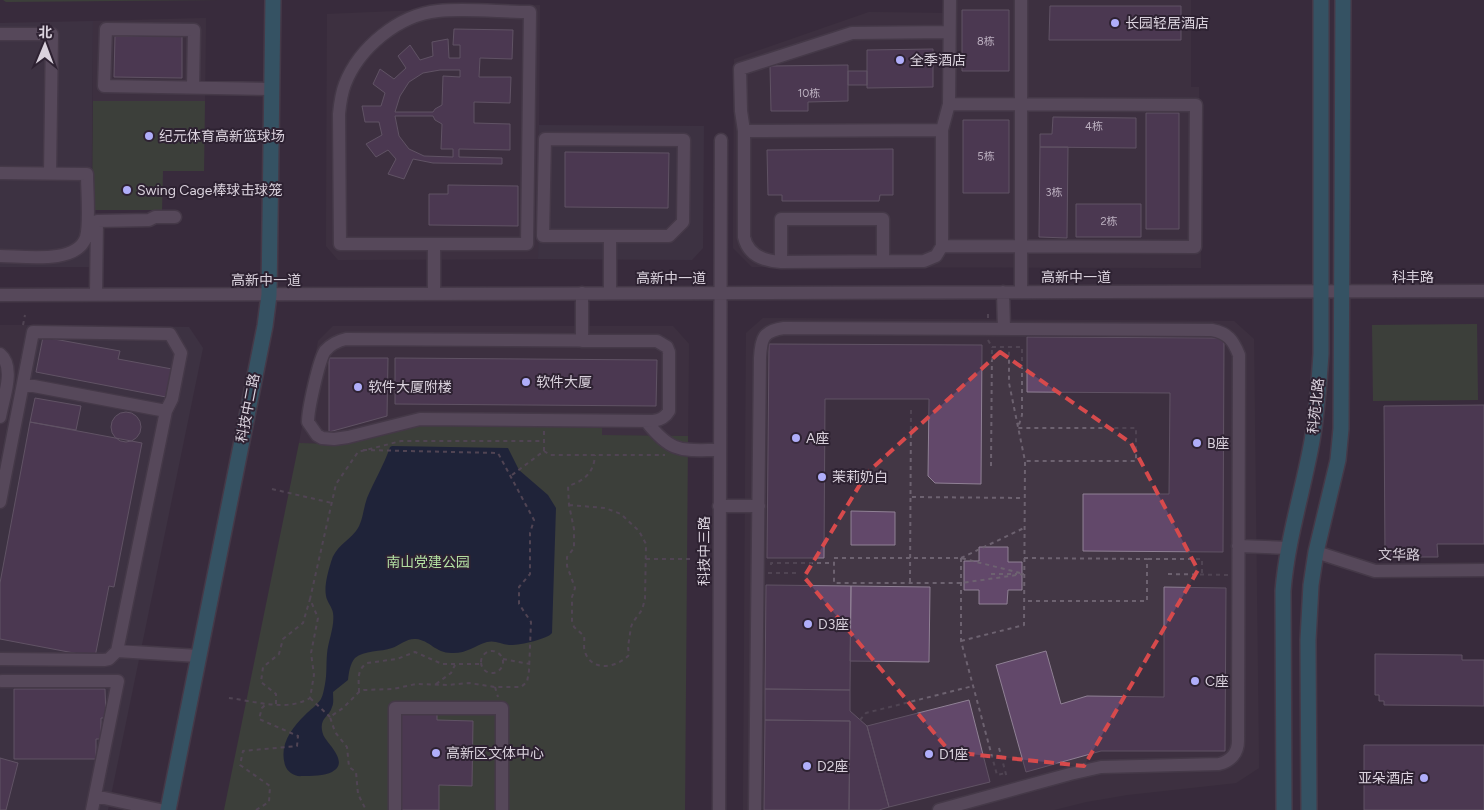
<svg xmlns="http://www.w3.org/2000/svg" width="1484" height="810" font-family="Figtree,'Noto Sans SC',sans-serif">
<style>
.commercial{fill:#433745}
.industrial{fill:#433a4a}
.green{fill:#415738}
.water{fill:#021936}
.building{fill:#62486a;stroke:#908195;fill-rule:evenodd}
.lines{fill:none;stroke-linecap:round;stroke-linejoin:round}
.minor-casing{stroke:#544957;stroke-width:15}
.major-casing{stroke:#544957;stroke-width:18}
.path{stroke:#6d6270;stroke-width:2;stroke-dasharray:4 4;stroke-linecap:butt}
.minor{stroke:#7a6b7e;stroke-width:12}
.major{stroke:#318292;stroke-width:15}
.marked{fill:none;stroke:#d74a4c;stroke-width:4;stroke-dasharray:10 6;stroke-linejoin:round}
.poi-dot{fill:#b0aefa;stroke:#2e2232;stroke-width:2}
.labels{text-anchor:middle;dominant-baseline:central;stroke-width:4;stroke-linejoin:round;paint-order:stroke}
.number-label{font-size:11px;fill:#bcb0c0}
.poi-label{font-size:14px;fill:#dad2dd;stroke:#2e2232;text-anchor:start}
.street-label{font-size:14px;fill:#dad2dd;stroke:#2e2232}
.park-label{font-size:14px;fill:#b3dfa2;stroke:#2e2232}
</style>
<rect width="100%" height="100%" fill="#392c3c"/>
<path class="commercial" d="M945,0H1191V87H1199L1201,268L752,267L733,248L734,59L869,12L944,13Z
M540,5L538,259L338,260L326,246L327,14Z
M206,18L205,101H93V21Z
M763,318L1234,321L1254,339L1259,768L1236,783L1127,795L1086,802L1054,810H743L746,333Z
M0,325H27L0,461Z
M333,326H673L689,344L688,436L602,435L601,427L416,425L338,444L299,443L318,341Z"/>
<path class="industrial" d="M93,21L91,267H0V23Z
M539,125L704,126L703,248L692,260L538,259Z
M27,325L189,327L203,348L108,810H0V461Z"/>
<path class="green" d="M3,0H218L6,2Z
M93,101H205L204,171H163L162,210H92Z
M1477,324L1478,400L1373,401L1372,325Z
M416,425L602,427V435L688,436L685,810H224L299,443L338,444Z"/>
<path class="water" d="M392,446L508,448L519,470L548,495L556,508L552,633C548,639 517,646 509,645C501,644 495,640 487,642C474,646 466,654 451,653C436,653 429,640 416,639C407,638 400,645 392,648C381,652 364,650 355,658C350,664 349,672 348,680L333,692C333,697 334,703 332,707C329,718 318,718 323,734C325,742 351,762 332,772C325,776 311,776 302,776C295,777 287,772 285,765C279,745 291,729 305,715C310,710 317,705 321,699C323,695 324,689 325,684C327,674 326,665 327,654C328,641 335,626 333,613C332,607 327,602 326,596C324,586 328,572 331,562C335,547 347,542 356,531C363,522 363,509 367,498C374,481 384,465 390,447Z"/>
<path class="building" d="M1050,6H1181V40H1049Z
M962,10H1009V71H962Z
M454,29L513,30L512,59L480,58L479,77H511L510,103L474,102V123L510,124V150L459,149V157L502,158V164L433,163L413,159L404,179L388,174L396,159L388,150L376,157L366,144L382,135L379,122H365L362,106H381L385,93L373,84L380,69L394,79L406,68L398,56L410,45L420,60L433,56L432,42L448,39L449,58H460V45H453ZM440,70H460V77L443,76L442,105L435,109L433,112H395L400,96L409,82L423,73ZM395,116H433L435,120L442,124L441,149H453V157L424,156L409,149L399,136Z
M115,36H182V78L114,77Z
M933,49V87L867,88V50Z
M848,65V101L808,102V111H771L770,66Z
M848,71H867V85H848Z
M1146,113H1179V229H1146Z
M1053,117L1136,118V148L1040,147V134H1052Z
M963,120H1009V193H963Z
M1040,147H1068L1067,238L1039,237Z
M893,149V195H880L879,201H782V195H768L767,150Z
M565,152L669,153L668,208L565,207Z
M448,185L518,186V226L429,225V194H448Z
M1076,204H1141V237H1076Z
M43,337L120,351L118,359L172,369L166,397L36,372Z
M1027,337L1224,338L1223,552L1083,551V494H1169L1170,393L1027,392Z
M769,344L982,345L981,484L935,483L928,476L929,399H825L824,558H767Z
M329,358H388L387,416L329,432Z
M395,358L657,360L656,406L395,404Z
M35,398L81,406L76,430L30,422Z
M1484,405V544H1437L1438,557H1385L1384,406Z
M111 427a15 15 0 1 1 30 0a15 15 0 1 1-30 0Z
M30,422L142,443L114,587L109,586L95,657L0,639V583Z
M851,511L895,512V545H851Z
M979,547H1008V562H1022V590H1008L1007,604H979V590H964V561H979Z
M766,585L851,586L850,690L765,689Z
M851,586L930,587L929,662L850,661Z
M1164,587L1226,588L1225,751H1101L1026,772L996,665L1046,651L1061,704L1087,696L1164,697Z
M1375,654L1462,655V660H1484V706L1384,705V701H1379V695H1375Z
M14,689H105L106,718H101V739H96V759H14Z
M765,689L850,690V711L867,726L889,807L879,810H849L850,721L765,720Z
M969,700L990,782L889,807L867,726Z
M400,712H437V720L473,721L472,786L439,785V810H399Z
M765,720L850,721L849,810H764Z
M1364,745H1484V810H1364Z
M0,758L18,763L6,810H0Z"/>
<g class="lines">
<defs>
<path id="minor" d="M949,32L852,33L740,69L741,111L744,131V237C748,255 763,261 781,262L924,261L936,256L942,246V130L949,104L950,0
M0,34H52L50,174
M193,87L194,30L106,29L104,86L272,89
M744,131L942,130
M0,173L87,174C87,191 90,223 86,237C77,265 23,256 0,256
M434,244H340L339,114C340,104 341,94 345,84C359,48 398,15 438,11C466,8 501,12 530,12L527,244H434V293
M942,246L1195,247L1196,105L949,104
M781,262V219H883V261
M1003,292L1004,329
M1021,292V0
M610,293V236H669L683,222L684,140L545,139L543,236H610
M0,295L1484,291
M96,295L97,221L149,220L155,217H175
M346,339L657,341L667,347L669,352V411C665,418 660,420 653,421L420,419L348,437L334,439L322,438L317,435L308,422C308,409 319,360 325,351C331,344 337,341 346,339Z
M582,341V293
M0,354C16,367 3,399 0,417
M23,384L166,411
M646,421C672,454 681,450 719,450
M0,502L33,332L170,334L181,353L172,399L166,411L117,651L109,659L104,660L0,659
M719,506H759
M1238,546L1288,548
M1316,552L1375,571L1484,570
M117,651L198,656
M2,681H118L92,810
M95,796L160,810
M395,810V708H502V810
M719,810L721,140
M755,810L760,358C761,338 763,331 784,328L1212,330C1228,333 1233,340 1239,355L1238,741C1238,753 1231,761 1219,764L1101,767L1070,774L939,810"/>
<path id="major" d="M168,810L265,326L269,295L273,0
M1284,810L1283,591C1287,540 1303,491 1312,441C1317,412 1319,384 1321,354V0
M1309,810L1308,640L1311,585L1316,552L1338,460L1341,429L1343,0"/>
</defs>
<use href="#minor" class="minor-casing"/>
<use href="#major" class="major-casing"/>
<path class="path" d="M988,318V311
M23,325L25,315
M988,340L992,347H1022V415L1018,428H1136V461H1025
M363,450L498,453L534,520L530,533V574L519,587V604L531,622L529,671L527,682L521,687H495L469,683L448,685L416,684L393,689L364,690L359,692L343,708L330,717L335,732L347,747L349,767L356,772L358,794L366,810
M544,451L550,455H665
M544,451V431
M991,466L992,347
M512,475L544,451
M272,489L332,503
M912,497L1024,498
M569,505L605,508L621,514L639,531L646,544L645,599L642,610L633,622L631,627L628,647L629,655C618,667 592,673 585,652C583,647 585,641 584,636L574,627L572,621V597L575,588L567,566V557L574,548V529L569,505L568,486C584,481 594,473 595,455
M834,558H961L1024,574L961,583H834Z
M961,558V641L997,775L1006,773
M961,558L1024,528
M1024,558L1147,559V601H1025
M646,559H694
M1148,559H1202V575
M771,565V563H834
M768,573H797
M991,574H1017
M1168,574L1228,575
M910,582L911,409
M961,641L1024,625L1025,461L1009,383V347
M481 662a11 11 0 1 1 22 0a11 11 0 1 1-22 0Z
M503,659L530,664
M436,684L451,673L455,665
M495,687L498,697
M359,692C359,681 356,670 367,663L397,659L415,652L442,664H481
M229,698C254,701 287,712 310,698L314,675L311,653L318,618L310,599L336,484L358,452L401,441H544
M310,698L330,717
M276,704V694L261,682L263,667L279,654L283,639L303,623L310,599
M860,720L866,713L973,686
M999,748L1007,778
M256,810L269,802L270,786L240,765L243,751L297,746L298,736L259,719L262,708L267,703"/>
<use href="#minor" class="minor"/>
<use href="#major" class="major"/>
</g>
<path d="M0 0H1484V810H0ZM1000,352L1131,443L1198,570L1084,766L950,752L804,577L867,473Z" fill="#392c3c" fill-opacity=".55" fill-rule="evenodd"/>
<path class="marked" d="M1000,352L1131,443L1198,570L1084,766L950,752L804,577L867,473Z"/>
<g class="poi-dot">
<circle cx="1115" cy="23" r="5"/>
<circle cx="900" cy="60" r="5"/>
<circle cx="149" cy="136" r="5"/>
<circle cx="127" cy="190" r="5"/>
<circle cx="526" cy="382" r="5"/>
<circle cx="358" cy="387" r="5"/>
<circle cx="796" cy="438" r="5"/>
<circle cx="1197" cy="443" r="5"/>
<circle cx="822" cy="477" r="5"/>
<circle cx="808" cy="624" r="5"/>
<circle cx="1195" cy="681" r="5"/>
<circle cx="436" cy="753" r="5"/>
<circle cx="929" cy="754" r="5"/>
<circle cx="807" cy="766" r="5"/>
<circle cx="1424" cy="778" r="5"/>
</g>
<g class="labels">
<g class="number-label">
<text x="986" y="41">8栋</text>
<text x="809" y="93">10栋</text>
<text x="1094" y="126">4栋</text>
<text x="986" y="156">5栋</text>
<text x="1054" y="192">3栋</text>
<text x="1109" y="221">2栋</text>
</g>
<g class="poi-label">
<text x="1125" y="23">长园轻居酒店</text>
<text x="910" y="60">全季酒店</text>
<text x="159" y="136">纪元体育高新篮球场</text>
<text x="137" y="190">Swing Cage棒球击球笼</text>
<text x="536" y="382">软件大厦</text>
<text x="368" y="387">软件大厦附楼</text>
<text x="806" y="438">A座</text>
<text x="1207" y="443">B座</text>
<text x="832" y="477">茉莉奶白</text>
<text x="818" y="624">D3座</text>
<text x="1205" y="681">C座</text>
<text x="446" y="753">高新区文体中心</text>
<text x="939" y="754">D1座</text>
<text x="817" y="766">D2座</text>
<text x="1414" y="778" text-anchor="end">亚朵酒店</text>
</g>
<g class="street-label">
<text x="1076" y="277">高新中一道</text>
<text x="1413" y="277">科丰路</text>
<text x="671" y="278">高新中一道</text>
<text x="266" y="280">高新中一道</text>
<text transform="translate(1316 406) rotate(-84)">科苑北路</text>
<text transform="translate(248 408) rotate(-79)">科技中二路</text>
<text transform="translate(704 551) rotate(-90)">科技中三路</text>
<text transform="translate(1399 555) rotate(1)">文华路</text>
</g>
<g class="park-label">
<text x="428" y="562">南山党建公园</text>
</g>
</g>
<g transform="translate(45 45) rotate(1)" stroke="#2e2232" stroke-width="4" paint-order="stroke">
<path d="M0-4L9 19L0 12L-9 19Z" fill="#dad2dd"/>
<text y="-8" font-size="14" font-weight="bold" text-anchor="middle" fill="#dad2dd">北</text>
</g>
</svg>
